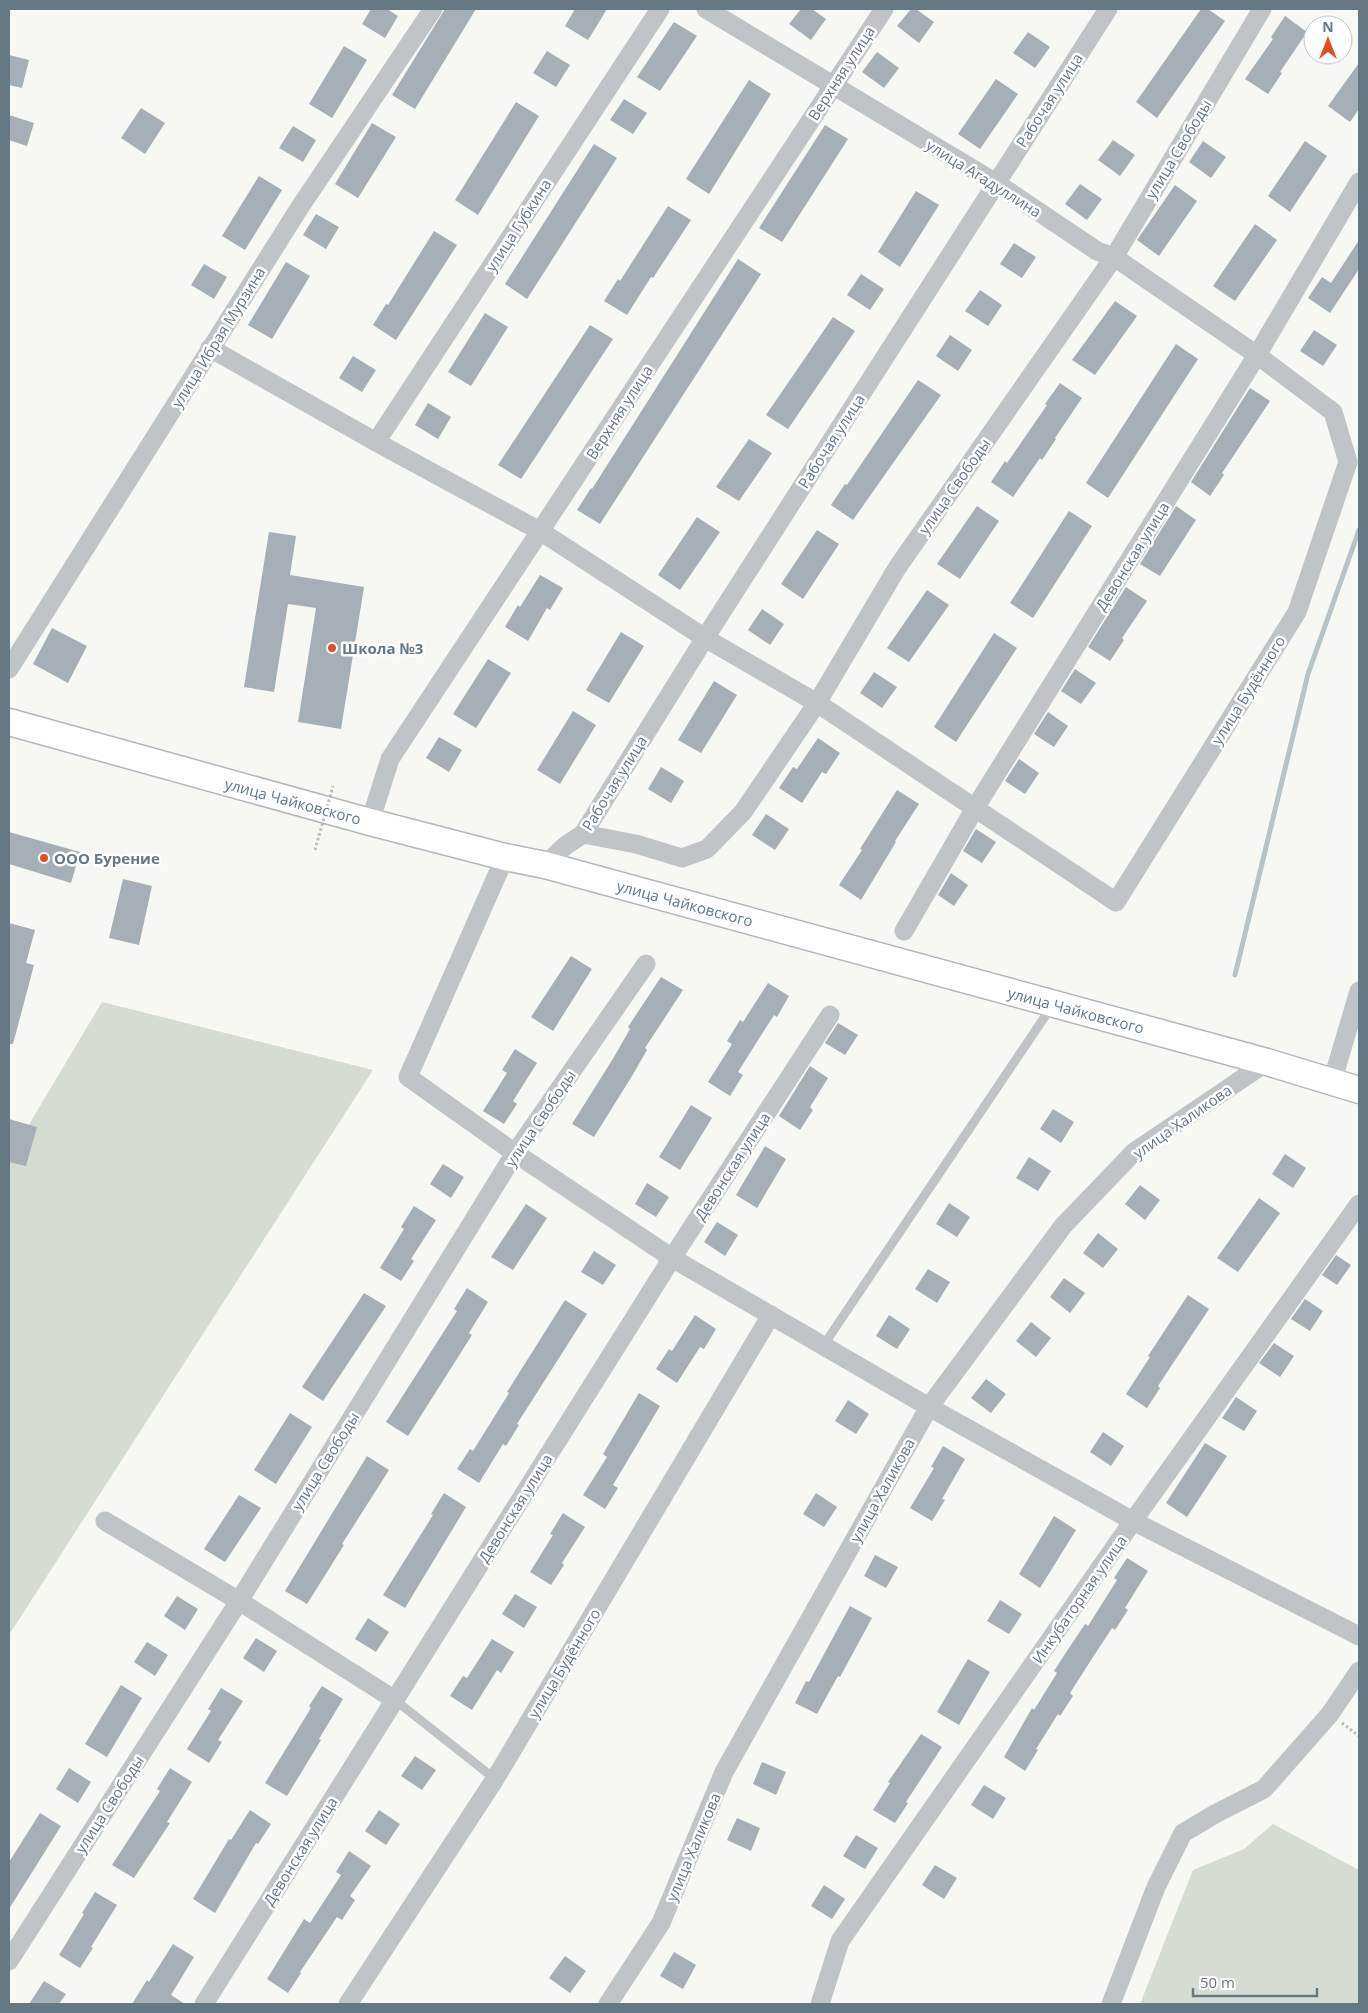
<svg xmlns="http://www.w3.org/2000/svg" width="1368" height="2013" font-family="'Open Sans',sans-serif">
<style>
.green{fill:#d6dcd3}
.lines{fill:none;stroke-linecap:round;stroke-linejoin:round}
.stream{stroke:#b7c3c7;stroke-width:5}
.building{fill:#a6afb5}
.secondary-casing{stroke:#b2b8bc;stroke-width:29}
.path{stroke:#babdbf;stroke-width:3;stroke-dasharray:2.5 2.5;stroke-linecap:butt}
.lane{stroke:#c0c4c7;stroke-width:9}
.street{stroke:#c0c4c7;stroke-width:19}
.secondary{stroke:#fff;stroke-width:26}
.path-bridge{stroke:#babdbf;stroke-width:3;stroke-dasharray:2.5 2.5;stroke-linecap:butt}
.poi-dot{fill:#e24e28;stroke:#fff;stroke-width:2}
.labels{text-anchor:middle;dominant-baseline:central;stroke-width:5;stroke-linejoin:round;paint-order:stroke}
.street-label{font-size:15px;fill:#667884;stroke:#fff}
.poi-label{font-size:15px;font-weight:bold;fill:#667884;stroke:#fff;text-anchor:start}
</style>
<rect width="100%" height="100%" fill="#f7f7f3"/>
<path class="green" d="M102,1002L373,1070L9,1635V1158Z
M1273,1824L1359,1870V2004H1140L1193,1870L1244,1849Z"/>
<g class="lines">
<path class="stream" d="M1235,975L1308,674L1359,530"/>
</g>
<path class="building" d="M371,9H387L398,16L385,38L362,24Z
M445,9H476L415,109L392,95Z
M575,9H607L588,40L565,26Z
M801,9H812L826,19L811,40L789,24Z
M911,9H916L934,22L919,43L897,26Z
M1201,9H1208L1225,21L1157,118L1136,102Z
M1285,16L1307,32L1280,72L1282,73L1268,94L1245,79L1273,39L1271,37Z
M674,22L697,36L660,91L637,77Z
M1028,32L1050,47L1035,68L1013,53Z
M344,46L367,60L332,118L309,104Z
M547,51L570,65L556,87L533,73Z
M877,52L899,68L884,88L862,72Z
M9,55L29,60L22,88L9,85Z
M1359,63V109L1350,122L1328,106Z
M996,79L1018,94L980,149L958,134Z
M749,80L771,94L709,194L686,179Z
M624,99L647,113L633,134L610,120Z
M516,102L539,116L478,215L455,200Z
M141,108L165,123L145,154L121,138Z
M9,115L34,123L27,146L9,140Z
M372,123L396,137L358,198L335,184Z
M825,125L848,139L782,242L759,228Z
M293,126L316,140L303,162L279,148Z
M1113,140L1135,155L1120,176L1098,160Z
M1203,141L1226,157L1211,178L1189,162Z
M1305,141L1327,156L1290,212L1268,196Z
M594,144L617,158L527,299L505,284Z
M259,176L282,190L245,250L222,236Z
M1080,184L1102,199L1087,220L1065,204Z
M1175,185L1197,201L1159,256L1137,240Z
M916,191L939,205L900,267L878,252Z
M668,206L691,220L653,278L651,277L627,315L604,301L618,279L620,281Z
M316,214L339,227L326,249L303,235Z
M1255,224L1277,240L1235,301L1213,286Z
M434,231L457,245L396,340L373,325L386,304L388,305Z
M1359,240V269L1330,313L1308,298L1322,277L1331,283Z
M1014,243L1036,257L1022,278L1000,264Z
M738,259L761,274L600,524L577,510L591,488L592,489Z
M286,262L310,276L272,339L248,325Z
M204,264L227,277L214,299L191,285Z
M861,274L884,289L870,310L847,295Z
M980,290L1002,305L988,326L965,311Z
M1115,301L1137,316L1095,375L1072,360Z
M485,313L508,327L471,386L448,372Z
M833,317L855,331L788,429L766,415Z
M590,325L613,339L521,479L498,465Z
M1314,330L1337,345L1323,366L1300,351Z
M950,335L972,350L958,371L936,356Z
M1176,344L1198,359L1108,498L1086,483Z
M353,356L376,370L362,392L339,378Z
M918,380L941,395L853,520L831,505L845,484L847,485Z
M1060,383L1082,398L1055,438L1056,439L1042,460L1040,458L1013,497L991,482L1005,461L1007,463L1047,405L1045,404Z
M1250,388L1270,401L1222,473L1224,475L1210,496L1191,482Z
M428,403L451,417L438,439L415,425Z
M749,439L772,453L739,501L716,487Z
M977,506L999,521L960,579L937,564Z
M1176,506L1196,520L1160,576L1140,564Z
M1069,511L1092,526L1033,618L1010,603Z
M697,517L720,532L680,590L658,575Z
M817,530L839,544L803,599L781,584Z
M269,532L296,536L290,575L364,587L341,729L298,722L316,608L288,604L274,692L244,687Z
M540,575L563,588L550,610L547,608L528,641L505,627L518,605L520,607Z
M1126,587L1147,601L1122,638L1124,640L1110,661L1088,647Z
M927,590L949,605L909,662L887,648Z
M762,609L784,624L770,645L748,630Z
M52,628L87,646L68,683L33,664Z
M621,632L644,646L609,703L586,690Z
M994,633L1017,648L956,742L934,727Z
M488,659L511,673L476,728L453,714Z
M1075,669L1096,683L1081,704L1061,691Z
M874,672L897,687L882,708L860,693Z
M714,681L737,695L701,753L678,740Z
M573,711L596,725L560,784L537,770Z
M1048,712L1068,726L1054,747L1034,734Z
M439,737L462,750L449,772L426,758Z
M818,738L840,753L826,774L822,772L802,803L779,788L793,767L797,769Z
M1019,759L1039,773L1025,794L1005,781Z
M661,767L684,781L671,803L648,789Z
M897,790L919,804L895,841L896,842L861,900L839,885L862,850L860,849Z
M766,814L789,829L775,850L752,835Z
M976,829L996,842L982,863L963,851Z
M9,832L80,852L71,883L9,864Z
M951,873L968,885L954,906L938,895Z
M123,879L152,886L139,945L109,938Z
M9,923L35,930L26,963L34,965L13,1044H9Z
M571,956L592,969L553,1031L531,1017Z
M661,977L683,990L645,1048L647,1050L632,1076L594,1137L572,1124L614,1057L630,1029L628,1027Z
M768,983L789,996L777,1017L774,1015L738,1072L743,1075L730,1096L708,1082L732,1044L727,1041L740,1020L743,1022Z
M838,1023L858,1035L845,1055L825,1043Z
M515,1049L537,1063L513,1101L517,1104L504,1124L483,1111L507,1073L502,1070Z
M810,1066L828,1078L810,1107L813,1110L800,1130L779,1116Z
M691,1105L712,1118L680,1170L659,1157Z
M1053,1109L1074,1122L1061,1143L1040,1129Z
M9,1119L37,1127L26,1166L9,1162Z
M765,1146L786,1159L757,1208L736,1195Z
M1285,1154L1306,1168L1293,1188L1272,1174Z
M1029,1157L1051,1171L1038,1191L1016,1178Z
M443,1164L464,1177L451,1198L430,1184Z
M647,1183L669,1197L656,1217L635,1204Z
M1140,1185L1160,1200L1145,1220L1125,1204Z
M1259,1198L1280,1213L1238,1272L1217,1258Z
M949,1203L970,1217L957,1237L936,1224Z
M526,1204L547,1218L513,1270L491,1257Z
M414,1206L436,1220L411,1259L414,1261L401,1281L380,1268L404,1229L401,1227Z
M717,1222L738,1235L725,1256L704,1242Z
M1098,1233L1118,1249L1103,1268L1083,1253Z
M594,1251L616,1265L603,1285L581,1272Z
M1336,1255L1351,1265L1337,1285L1322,1275Z
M928,1269L950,1282L937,1303L915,1289Z
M1064,1278L1085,1293L1070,1313L1050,1297Z
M467,1288L488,1302L469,1333L472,1335L408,1436L386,1422L457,1311L454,1309Z
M364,1293L386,1306L323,1401L302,1387Z
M1188,1295L1209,1309L1158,1386L1160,1388L1147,1408L1126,1394L1150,1357L1148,1356Z
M1305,1299L1323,1311L1310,1331L1291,1319Z
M565,1300L587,1314L517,1424L519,1425L506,1446L503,1444L479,1483L457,1469L470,1449L473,1451L509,1393L507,1392Z
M695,1315L716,1329L704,1349L700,1347L677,1383L656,1369L669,1349L672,1351Z
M889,1315L910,1329L897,1349L876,1336Z
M1031,1322L1051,1338L1036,1357L1016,1341Z
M1274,1343L1294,1356L1280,1377L1259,1363Z
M986,1379L1006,1394L991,1413L971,1398Z
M639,1393L660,1406L613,1485L618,1488L605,1509L583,1495L607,1457L603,1454Z
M1236,1397L1257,1411L1244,1431L1222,1418Z
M848,1400L869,1414L856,1434L835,1421Z
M290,1413L312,1427L276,1484L254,1470Z
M1103,1432L1124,1446L1111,1466L1090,1452Z
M1205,1443L1227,1456L1187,1517L1166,1503Z
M943,1446L965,1459L942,1499L945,1500L932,1521L910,1508L934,1468L931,1467Z
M367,1456L389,1470L342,1544L344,1545L307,1604L285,1591Z
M444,1493L466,1507L405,1608L383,1595L433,1515L431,1514Z
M816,1493L837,1507L824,1527L803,1514Z
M239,1495L261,1508L225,1562L204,1549Z
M563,1513L585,1527L562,1563L564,1565L551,1585L530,1572L553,1535L550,1534Z
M1054,1516L1076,1530L1040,1588L1019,1574Z
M875,1555L898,1567L886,1588L864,1576Z
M1127,1558L1148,1571L1125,1608L1128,1610L1115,1630L1112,1628L1093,1657L1070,1693L1073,1696L1060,1716L1058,1714L1036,1749L1038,1750L1025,1771L1004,1757L1032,1708L1034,1710L1057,1673L1054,1671L1067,1651L1085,1624L1088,1626L1117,1580L1114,1578Z
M515,1594L537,1607L524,1628L502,1614Z
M177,1596L198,1609L185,1630L164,1616Z
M1000,1600L1022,1614L1009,1634L987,1621Z
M850,1606L872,1618L840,1677L838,1676L817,1714L795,1703L806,1681L809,1682Z
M368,1618L389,1632L376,1652L355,1639Z
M256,1638L277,1651L264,1672L243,1658Z
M492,1639L514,1652L501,1673L497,1670L472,1710L450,1696L463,1676L467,1678Z
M147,1642L168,1655L155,1676L134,1662Z
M968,1659L990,1672L959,1725L937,1712Z
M121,1685L142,1698L107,1757L85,1744Z
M322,1686L343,1699L319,1739L321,1740L287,1796L265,1783L311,1708L309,1706Z
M221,1688L243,1701L218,1740L222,1742L209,1763L187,1749L211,1711L208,1709Z
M921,1734L942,1747L906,1802L908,1803L895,1823L873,1810L890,1783L888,1782Z
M415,1756L436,1770L422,1790L401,1776Z
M762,1762L786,1772L776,1795L753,1784Z
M69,1768L91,1782L78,1803L56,1789Z
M170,1768L192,1782L167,1822L170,1823L134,1878L112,1865L160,1791L157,1789Z
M984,1785L1006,1798L993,1819L971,1805Z
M250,1810L271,1824L258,1844L256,1843L215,1913L193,1899L229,1839L231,1840Z
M379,1810L400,1824L386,1845L365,1831Z
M40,1813L61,1826L9,1909V1862Z
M737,1818L760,1828L751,1851L727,1840Z
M856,1835L878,1848L865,1869L843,1856Z
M349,1851L371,1866L350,1896L355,1900L342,1920L337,1917L300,1972L301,1973L288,1993L267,1979L304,1919L310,1923L341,1875L336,1872Z
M935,1865L957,1878L944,1899L922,1885Z
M824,1885L845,1899L832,1919L811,1906Z
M95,1892L117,1905L91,1947L93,1948L80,1968L59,1955L84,1914L82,1913Z
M173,1944L194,1957L171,1995L185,2004H132L147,1980L149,1982Z
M674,1952L696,1965L683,1989L660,1976Z
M565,1956L586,1971L570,1993L549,1978Z
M44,1981L66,1994L59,2004H29Z"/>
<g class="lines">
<defs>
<path id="secondary" d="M9,722L370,822L505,857L545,865L1267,1062L1359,1090"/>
</defs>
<use href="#secondary" class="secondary-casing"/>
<path class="path" d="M1342,1723L1359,1736"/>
<path class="lane" d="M823,1346L1052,1006
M395,1700L495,1779"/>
<path class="street" d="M210,348L376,442L540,531L705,638L817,703L1116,902L1297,612L1348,462L1333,412L1257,355L1114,257L1097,251L996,183L706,9
M376,442L660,9
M9,669L300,207L433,9
M370,822L390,759L884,9
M583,834L636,844L682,858L707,849L743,812L817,703L897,568L1114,257L1262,9
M505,857L408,1077L515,1153L672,1258L929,1407L1133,1521L1359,1636
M545,865L565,846L583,834L705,638L1108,9
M904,931L975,808L1257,355L1359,182
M1332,1082L1359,991
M105,1521L239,1601L395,1700
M9,1961L239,1601L515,1153L646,964
M204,2004L672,1258L830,1015
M348,2004L495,1779L771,1315
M608,2004L661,1923L724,1772L929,1407L1063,1226L1134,1152L1267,1062
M820,2004L840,1941L1133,1521L1359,1204
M1111,2004L1156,1887L1183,1833L1215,1814L1264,1789L1330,1714L1359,1671"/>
<use href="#secondary" class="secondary"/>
<path class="path-bridge" d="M315,850L333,786"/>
</g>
<g class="poi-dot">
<circle cx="332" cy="648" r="5"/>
<circle cx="44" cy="858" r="5"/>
</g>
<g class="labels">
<g class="street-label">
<text transform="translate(841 73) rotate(-57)">Верхняя улица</text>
<text transform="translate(1049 100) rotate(-57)">Рабочая улица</text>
<text transform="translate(1178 149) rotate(-59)">улица Свободы</text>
<text transform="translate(984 178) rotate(32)">улица Агадуллина</text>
<text transform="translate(518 225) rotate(-57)">улица Губкина</text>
<text transform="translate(218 337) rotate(-58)">улица Ибрая Мурзина</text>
<text transform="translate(619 412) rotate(-57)">Верхняя улица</text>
<text transform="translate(831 441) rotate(-57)">Рабочая улица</text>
<text transform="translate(954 486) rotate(-55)">улица Свободы</text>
<text transform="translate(1132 556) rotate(-58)">Девонская улица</text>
<text transform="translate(1248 690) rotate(-58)">улица Будённого</text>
<text transform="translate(614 783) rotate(-58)">Рабочая улица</text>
<text transform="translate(293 801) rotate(15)">улица Чайковского</text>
<text transform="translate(685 903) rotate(15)">улица Чайковского</text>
<text transform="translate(1076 1010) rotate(15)">улица Чайковского</text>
<text transform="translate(540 1118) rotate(-56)">улица Свободы</text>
<text transform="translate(1182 1121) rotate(-35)">улица Халикова</text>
<text transform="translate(732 1166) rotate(-57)">Девонская улица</text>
<text transform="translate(325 1461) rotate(-58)">улица Свободы</text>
<text transform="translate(882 1490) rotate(-61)">улица Халикова</text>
<text transform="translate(515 1508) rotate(-58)">Девонская улица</text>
<text transform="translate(1079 1599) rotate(-55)">Инкубаторная улица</text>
<text transform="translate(564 1663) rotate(-59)">улица Будённого</text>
<text transform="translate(109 1804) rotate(-57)">улица Свободы</text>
<text transform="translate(693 1847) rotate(-67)">улица Халикова</text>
<text transform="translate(300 1851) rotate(-58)">Девонская улица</text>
</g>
<g class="poi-label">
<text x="342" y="648">Школа №3</text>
<text x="54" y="858">ООО Бурение</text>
</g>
</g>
<rect width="1368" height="2013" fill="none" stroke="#667884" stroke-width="20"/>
<g transform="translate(1328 40)"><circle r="24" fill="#ffffff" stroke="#c2c9ce"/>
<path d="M0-4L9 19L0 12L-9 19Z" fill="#e24e28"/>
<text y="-8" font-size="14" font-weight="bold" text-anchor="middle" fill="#667884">N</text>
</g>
<path d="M1193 1988v8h124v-8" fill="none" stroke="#667884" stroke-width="2.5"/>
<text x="1200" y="1988" font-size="15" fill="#667884" stroke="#ffffff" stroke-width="4" paint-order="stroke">50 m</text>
</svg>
